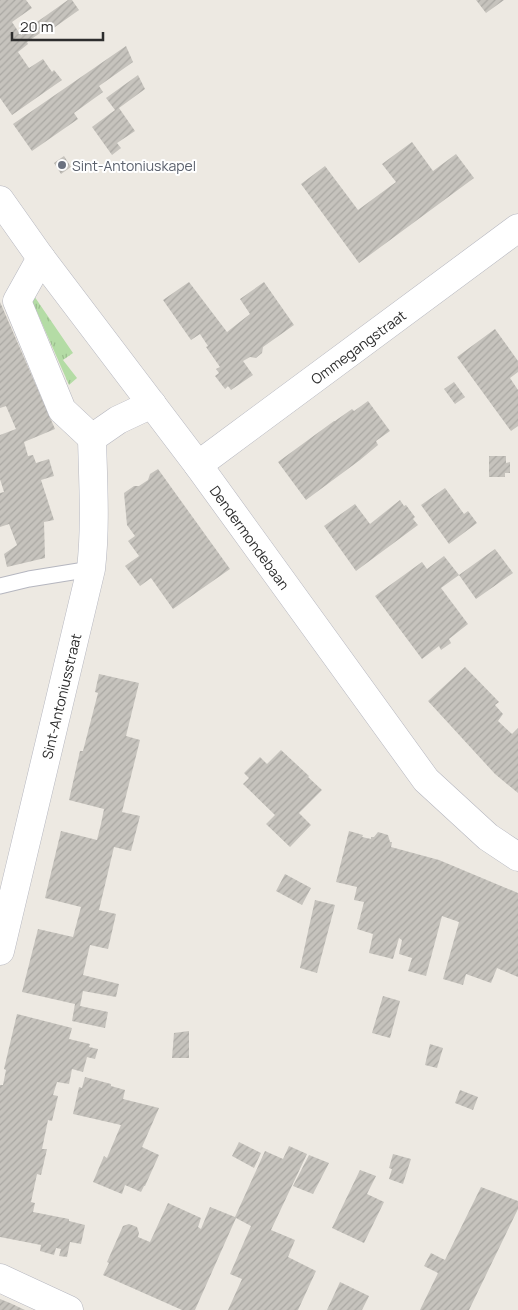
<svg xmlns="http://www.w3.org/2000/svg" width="518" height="1310" font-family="Manrope,sans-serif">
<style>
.grass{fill:url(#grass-tufts)}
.building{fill:url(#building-hatch)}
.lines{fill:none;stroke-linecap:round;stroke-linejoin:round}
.service-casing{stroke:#b5b6bf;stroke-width:17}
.minor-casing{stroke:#b5b6bf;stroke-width:29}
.tertiary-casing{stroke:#b5b6bf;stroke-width:29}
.service{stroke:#fff;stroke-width:15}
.minor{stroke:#fff;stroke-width:28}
.tertiary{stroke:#fff;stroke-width:28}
.worship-dot{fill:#6b7280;stroke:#fff;stroke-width:2}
.labels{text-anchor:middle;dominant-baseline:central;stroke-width:4;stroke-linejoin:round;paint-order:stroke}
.worship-label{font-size:14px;fill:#5b616d;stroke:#fff;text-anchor:start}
.street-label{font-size:14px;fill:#2d2d2d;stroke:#fff}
</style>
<defs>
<pattern id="grass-tufts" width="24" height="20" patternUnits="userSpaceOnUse" patternTransform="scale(1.25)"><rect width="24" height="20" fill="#b4dca5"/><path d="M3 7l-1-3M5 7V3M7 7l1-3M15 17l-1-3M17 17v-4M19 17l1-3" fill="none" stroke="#9bbd8e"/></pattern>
<pattern id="building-hatch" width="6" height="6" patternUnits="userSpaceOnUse" patternTransform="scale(1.25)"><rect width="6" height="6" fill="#c6c3bd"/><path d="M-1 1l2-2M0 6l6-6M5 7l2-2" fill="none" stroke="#aaa8a3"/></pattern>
</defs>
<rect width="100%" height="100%" fill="#ede9e2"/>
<path class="grass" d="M30,290L73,353L63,360L77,378L69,385L37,312L25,307Z"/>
<path class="building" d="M0,0H26L32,8L12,22L20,34L68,0H72L79,10L48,32L46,29L27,42L28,44L18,52L29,68L43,59L52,72L54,70L62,80L12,115L0,98Z
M476,0H504L486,13Z
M126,46L133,62L99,86L103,92L74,113L78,119L32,151L13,124Z
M138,75L145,89L119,108L135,131L117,143L121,148L112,155L92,127L115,110L106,98Z
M412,142L433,171L456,154L474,178L359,263L301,184L325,166L358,210L396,182L382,164Z
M64,156L71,167L61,174L54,163Z
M189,282L227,332L250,314L240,299L264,282L294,325L263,347L262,353L256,358L250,357L243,361L253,375L231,390L228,386L225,389L215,376L219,373L216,369L220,367L206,347L208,346L200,334L191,340L163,300Z
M0,302L55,429L24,442L28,456L33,455L36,463L49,459L54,476L41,480L54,520L44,522L45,558L7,567L4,554L17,545L9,524L0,527V493L4,492L0,479V435L16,429L6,406L0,408Z
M495,329L518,361V372L510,378L518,390V426L511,431L457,357Z
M454,382L465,397L455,404L444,389Z
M368,401L390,431L376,441L378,445L360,460L306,500L278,462L334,421H335L352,409L354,411Z
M489,456H506V463L510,462V473H505V477H489Z
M158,469L230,569L173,609L151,578L140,586L125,566L139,556L128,541L135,536L127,525L124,493L134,486H139L148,480L150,474Z
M445,488L464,514L468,511L477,523L449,544L421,505Z
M400,500L404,506L406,505L415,517L413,519L418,525L356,571L324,526L355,504L370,524Z
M495,549L513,573L476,599L459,575Z
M444,556L459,575L441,588L468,624L449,639L451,643L441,650L439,646L422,659L375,596L422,562L427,569Z
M465,667L499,702L495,705L503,714L498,721L512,734L518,728V793L495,774L428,701Z
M99,674L139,683L126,736L140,740L122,812L140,816L131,851L114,847L99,910L116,914L108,949L90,945L83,975L119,984L116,997L83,991L80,1006L108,1012L105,1028L72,1021L75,1004L22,992L38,929L73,937L81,907L45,898L61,831L97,840L101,824L104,809L69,800L80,751H83L98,693L95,692Z
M281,750L309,776L308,777L322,790L299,813L311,825L290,847L266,824L275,815L243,784L249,778L244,773L260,757L267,764Z
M349,831L363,835L362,837L371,839V837H374L378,832L388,835L390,842H392L391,847L439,860L518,893V977L497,968L491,983L466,974L463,985L443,979L459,922L442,916L426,976L408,971L412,958L399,954L402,940L399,938L393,959L369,953L373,934L357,929L364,902L354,900L357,887L336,882Z
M285,874L311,888L302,905L276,891Z
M315,900L335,905L317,973L300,968Z
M383,996L400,1001L390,1038L372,1033Z
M17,1014L72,1028L69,1039L90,1044L89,1047L98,1049L95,1059L87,1057L83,1072L72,1069L69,1084L57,1082L53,1095L58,1096L52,1121L48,1120L42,1149H47L41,1175L37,1174L31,1202L35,1203L33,1212L69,1219V1221L85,1225L81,1244L70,1242L67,1257L59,1256L61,1249L56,1248L54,1255L40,1251L41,1245L0,1237V1085H3L6,1070L4,1069Z
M189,1031V1058H172L174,1033Z
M430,1044L443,1048L437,1068L425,1065Z
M85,1077L111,1084V1086L125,1090L123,1099L159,1108L142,1147L159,1155L145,1186H144L141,1192L125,1185L122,1194L93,1182L104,1156L107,1158L121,1125L73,1114L79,1087L82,1088Z
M460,1090L478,1097L473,1110L455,1103Z
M239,1142L261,1153L254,1168L232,1156Z
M289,1146L307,1154L271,1230L295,1240L288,1257L316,1271L298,1310H228L242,1279L230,1274L251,1226L236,1218L195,1310H182L103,1275L109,1263L107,1262L123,1226L129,1224L137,1227L139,1233L138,1237L150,1242L168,1203L201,1218L198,1227L201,1229L210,1207L235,1217L265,1151L283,1159Z
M393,1154L411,1159L403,1184L389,1179L392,1169L389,1168Z
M309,1155L329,1163L313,1194L293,1186Z
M360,1170L376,1176L367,1194L384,1202L364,1243L332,1228Z
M481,1187L518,1201V1209L469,1310H420L438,1273L424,1266L431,1253L445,1260Z
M340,1282L369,1296L362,1310H327Z
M0,1299L10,1303L25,1310H0Z"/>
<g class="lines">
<defs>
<path id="service" d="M0,586L29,579L91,569"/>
<g id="minor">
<path d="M41,258L17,301L62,410L92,438"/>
<path id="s1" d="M198,465L518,228"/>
<path id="s2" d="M0,951L91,569C96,525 93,482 92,438L118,420L152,404"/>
<path d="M0,1278L69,1310"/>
</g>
<g id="tertiary">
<path id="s3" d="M0,200L41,258L198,465L426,780L488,837L518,857"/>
</g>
</defs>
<use href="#service" class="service-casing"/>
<use href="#minor" class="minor-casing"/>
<use href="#tertiary" class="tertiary-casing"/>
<use href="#service" class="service"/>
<use href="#minor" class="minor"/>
<use href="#tertiary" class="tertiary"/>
</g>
<circle class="worship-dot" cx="62" cy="165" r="5"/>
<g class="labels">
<g class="worship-label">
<text x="72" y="165">Sint-Antoniuskapel</text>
</g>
<g class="street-label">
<text stroke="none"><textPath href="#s1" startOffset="199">Ommegangstraat</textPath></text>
<text stroke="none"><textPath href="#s3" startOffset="420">Dendermondebaan</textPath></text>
<text stroke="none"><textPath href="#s2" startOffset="262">Sint-Antoniusstraat</textPath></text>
</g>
</g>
<path d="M12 32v8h91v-8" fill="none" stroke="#2d2d2d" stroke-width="2.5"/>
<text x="20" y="32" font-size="15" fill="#2d2d2d" stroke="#ffffff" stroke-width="4" paint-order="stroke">20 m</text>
</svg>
